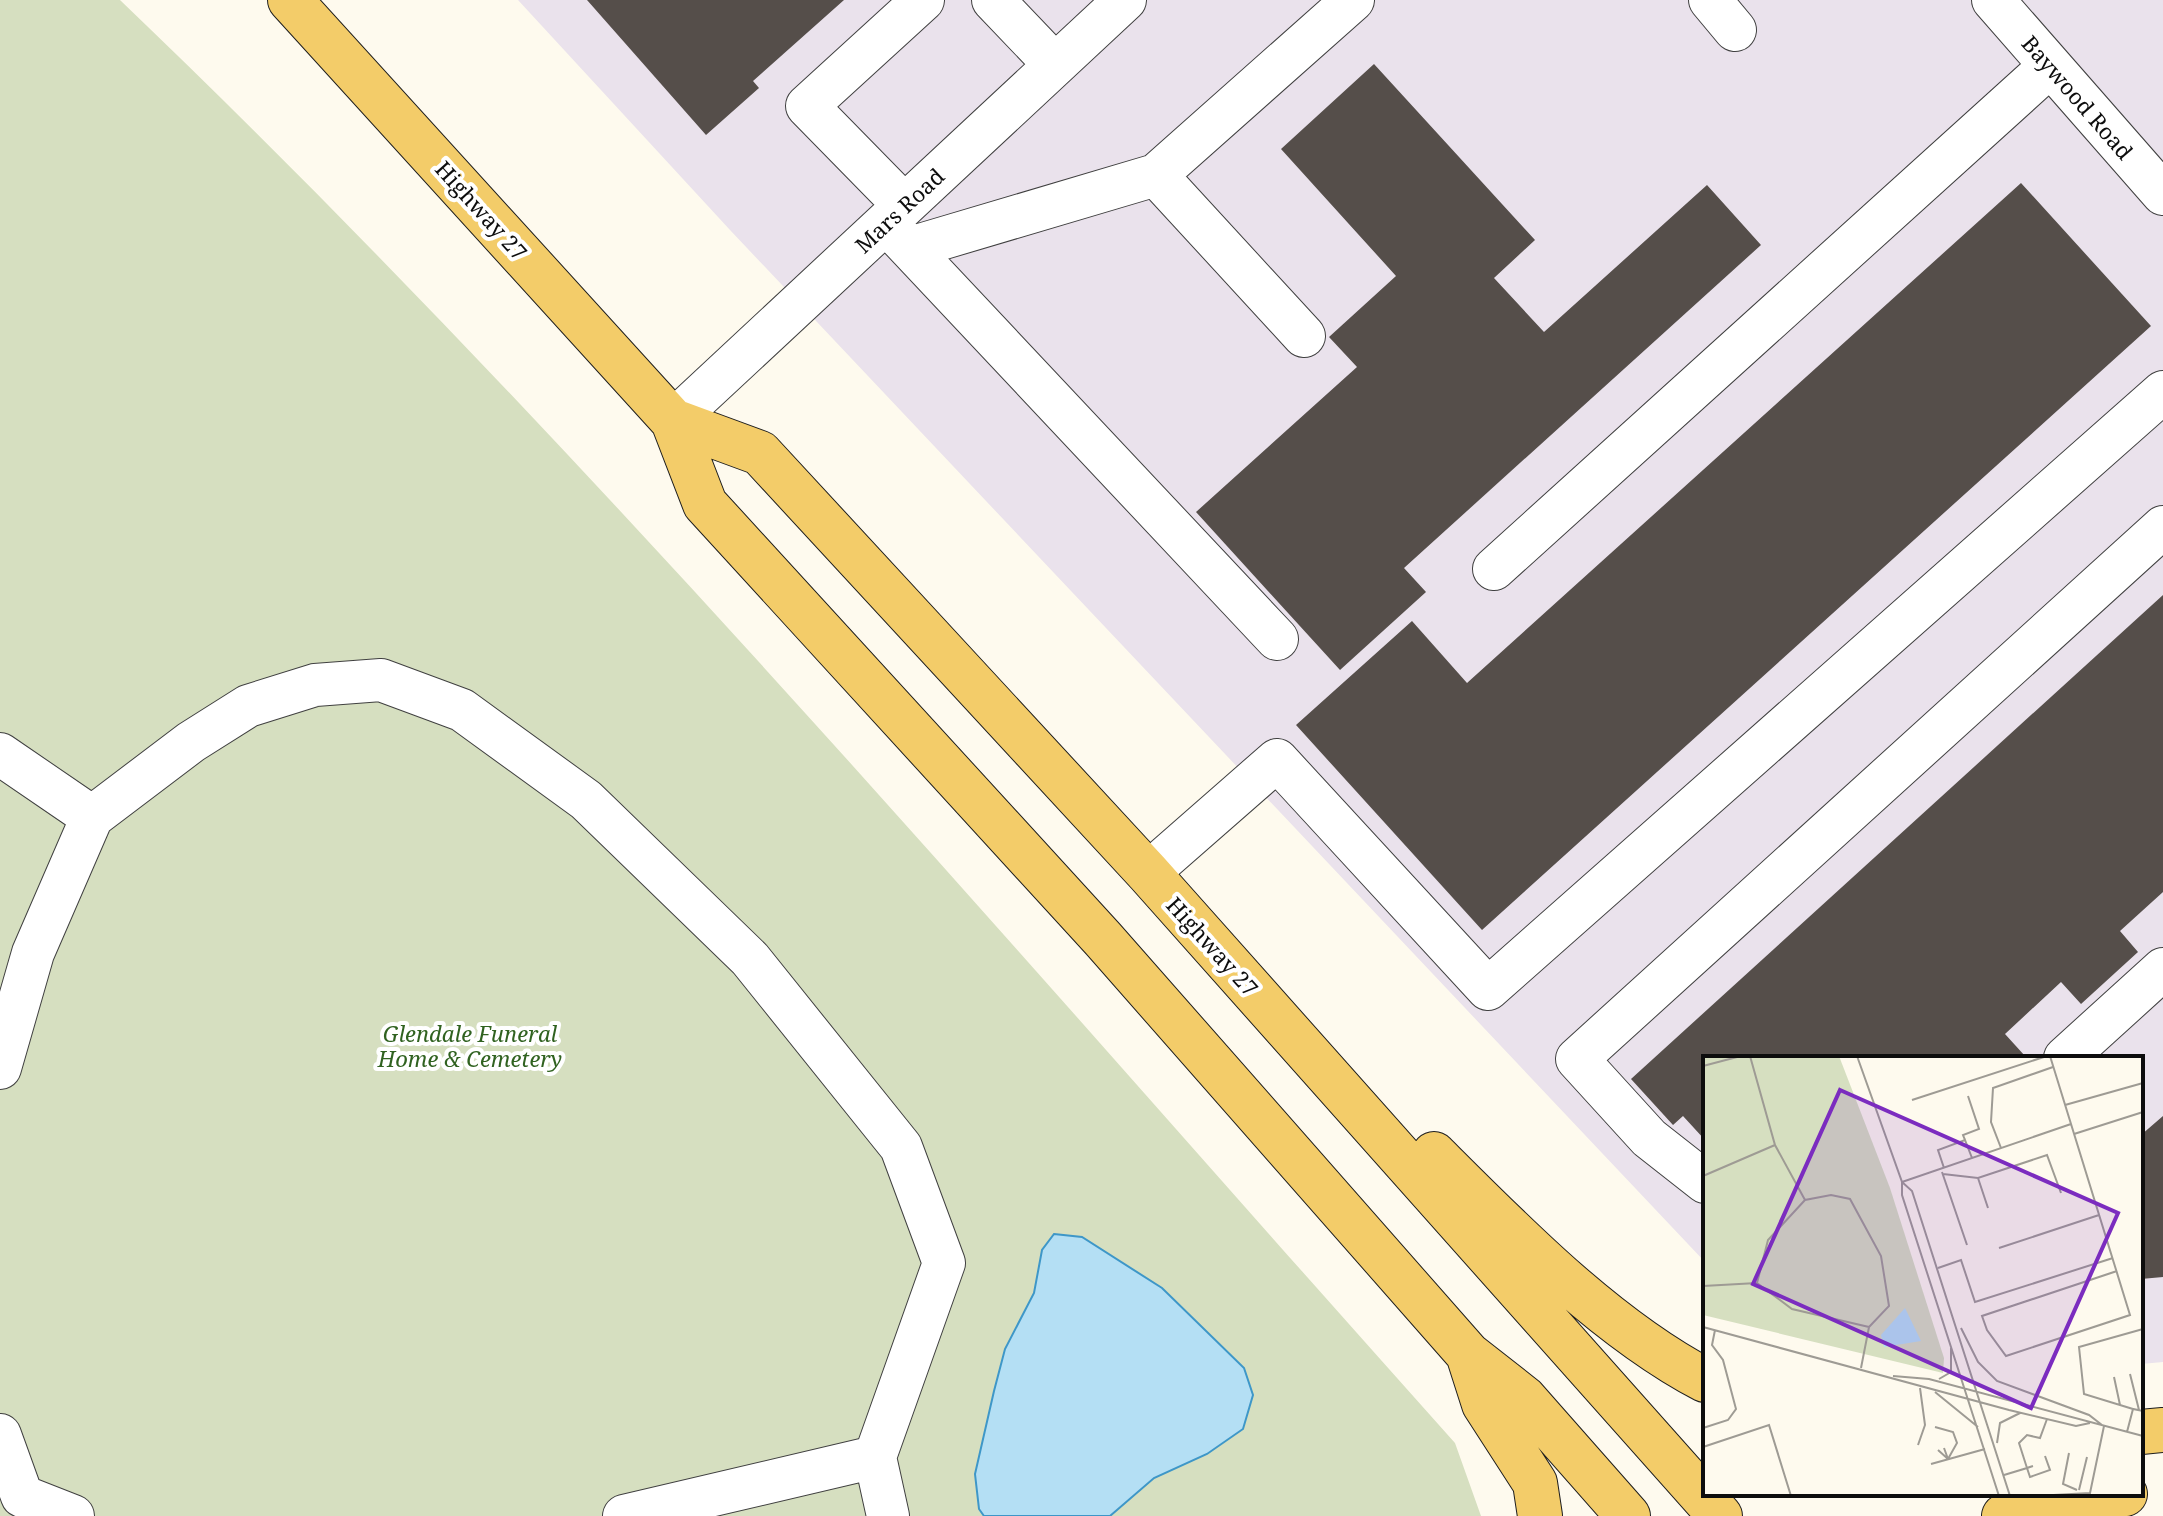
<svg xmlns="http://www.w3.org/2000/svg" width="2163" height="1516" font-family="'Noto Serif',serif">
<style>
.industrial{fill:#eae2ec}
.cemetery{fill:#d6dfc0}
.water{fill:#b4dff4;stroke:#3e97c8;stroke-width:2}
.building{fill:#554e4a}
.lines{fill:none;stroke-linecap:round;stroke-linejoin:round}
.minor-casing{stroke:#404040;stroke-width:44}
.major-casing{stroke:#1e1e1e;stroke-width:46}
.minor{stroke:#fff;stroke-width:42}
.major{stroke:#f3cc69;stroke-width:44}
.labels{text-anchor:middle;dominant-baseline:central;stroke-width:8;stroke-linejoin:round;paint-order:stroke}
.street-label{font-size:22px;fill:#0d0d0d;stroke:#fff}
.park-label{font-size:22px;font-style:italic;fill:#306220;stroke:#fff}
.inset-road{fill:none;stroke:#9e9b94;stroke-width:2}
.view{fill:#7b2cbf;fill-opacity:0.15;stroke:#7b2cbf;stroke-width:4}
.inset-edge{fill:none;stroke:#0d0d0d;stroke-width:4}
</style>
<rect width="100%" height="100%" fill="#fefaee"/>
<path class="industrial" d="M518,0H2163V1362L2141,1364V1058H1705V1262L730,230Z"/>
<path class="cemetery" d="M0,0H120C593,453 1018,955 1455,1443L1481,1516H0Z"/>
<path class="water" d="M1054,1234L1082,1237L1162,1288L1244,1368L1253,1395L1243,1429L1207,1454L1154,1478L1110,1516H984L979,1509L975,1474L994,1391L1005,1349L1034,1293L1042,1250Z"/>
<path class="building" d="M587,0H844L753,81L759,88L706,135Z
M1374,64L1535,240L1494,278L1544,332L1707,185L1761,245L1404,568L1426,592L1340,670L1196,512L1357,367L1329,337L1396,276L1281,149Z
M2021,183L2151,326L1482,930L1296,725L1412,621L1467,683Z
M2163,595V892L2120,931L2138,952L2081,1004L2061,982L2005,1034L2025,1056L2022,1058H1705V1140L1683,1116L1673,1125L1631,1079Z
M2163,1116V1277L2141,1279V1135Z"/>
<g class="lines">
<defs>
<path id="minor" d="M993,0L1055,65
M1710,0L1735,30
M1993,0L2163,194
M1156,175L1304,336
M904,205L807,106L923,0
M886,223L1277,639
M910,248L1156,175L1353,0
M673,421L1125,0
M1494,569L2050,66
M0,754L92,817
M1148,873L1277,760L1488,989L2163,392
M2065,1058L2163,969
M0,1068L33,953L92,817L191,742L248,706L315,685L381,680L462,710L586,800L750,959L901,1147L944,1263L875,1457L888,1516
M1705,1182L1649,1138L1577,1059L2163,527
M0,1435L22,1496L73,1516
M624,1516L875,1457"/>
<path id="major" d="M290,0L673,421L705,504L1103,939L1468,1354L1524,1398L1628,1516
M673,421L760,453L1148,873L1720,1516
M1434,1154C1512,1232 1607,1329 1705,1380
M1468,1354L1484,1404L1535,1483L1540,1516
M2141,1432L2163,1430
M2004,1516L2125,1494"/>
</defs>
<use href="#minor" class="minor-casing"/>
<use href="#major" class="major-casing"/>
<use href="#minor" class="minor"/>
<use href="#major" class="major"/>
</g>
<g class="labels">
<g class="street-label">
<text transform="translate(2078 97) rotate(49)">Baywood Road</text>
<text transform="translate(482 210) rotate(48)">Highway 27</text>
<text transform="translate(899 210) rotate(-43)">Mars Road</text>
<text transform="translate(1213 946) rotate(48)">Highway 27</text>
</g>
<g class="park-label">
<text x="470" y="1033">Glendale Funeral<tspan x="470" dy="25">Home &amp; Cemetery</tspan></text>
</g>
</g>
<g transform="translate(1703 1056)">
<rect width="440" height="440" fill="#fefaee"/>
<path d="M0,0H136L187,132L241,302L240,317L0,259Z" fill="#d6dfc0"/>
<path d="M202,252L218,285L181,291L178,279Z" fill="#b4dff4"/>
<path class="inset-road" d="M47,0L72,89L102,144M154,0L199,126V139L296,440M347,0L427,259L303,300L284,274L279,260L414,215M0,10L38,0M209,44L344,0M362,49L440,27M371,78L440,56M262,84L260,79L276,73L265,40M298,92L288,66L290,32L350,11M241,112L235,94L262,84L269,102M239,116L264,189M240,118L275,122L344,99L358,137M0,120L72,89M275,122L285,152M199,126L368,68M199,126L209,135L307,440M296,192L396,159M235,212L258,204L272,246L410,202M0,230L54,227M0,271L306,354L373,370L387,367M258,272L275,306L294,325L386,359L399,369M158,312L166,271L186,250L178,200L147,143L128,139L102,144L65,184L54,227L89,253L166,271M427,318L436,354M190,320L226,323L440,380M411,321L417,349M236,323L248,316V292M232,336L275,371M430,353L381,338L376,291L440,273M232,371L250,376L254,387L245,403M0,372L25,364L33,353L20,304L9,289L12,274M424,376L430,353L440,355M294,387L297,367L317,357M215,389L222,369L217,332M0,391L66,369L88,440M235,394L245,403L241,392M366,397L360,428L374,434M228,408L282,393M330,410L324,412L327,421L347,414L342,400M301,419L324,412L316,387L324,379L337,382L344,363M376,434L384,401M332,440L387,437L401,370"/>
<path class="view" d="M137,34L415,157L328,352L50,228Z"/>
<rect width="440" height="440" class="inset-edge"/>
</g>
</svg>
